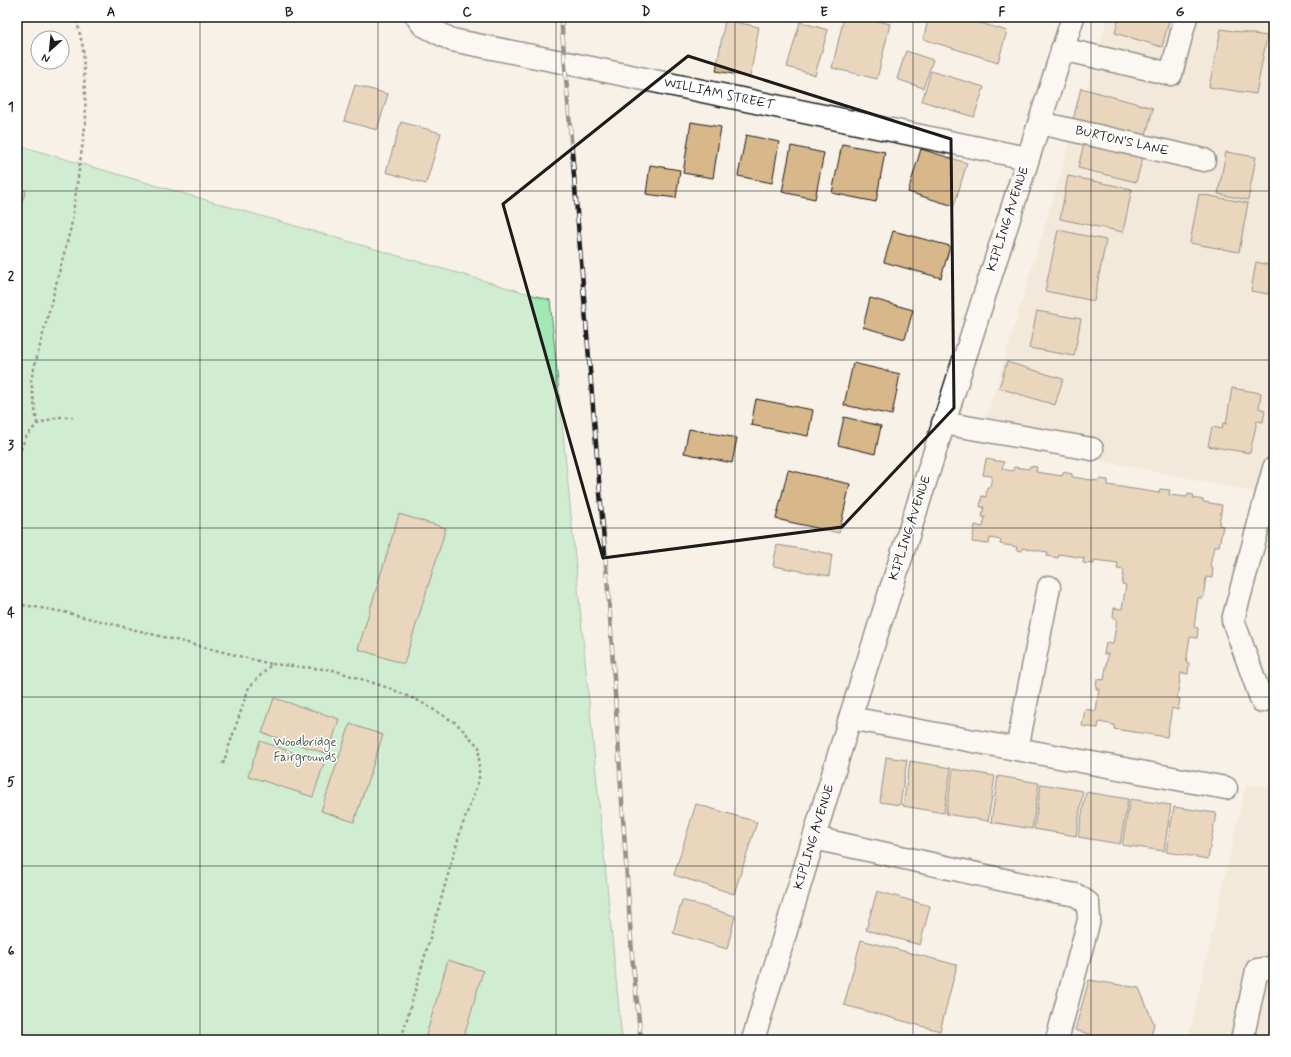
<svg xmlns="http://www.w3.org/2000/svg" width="1291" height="1057" font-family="Mynerve,sans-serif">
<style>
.built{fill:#eee0cc}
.green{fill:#a2e8b5;stroke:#5f8268}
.building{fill:#d8b78a;stroke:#1c1c1c}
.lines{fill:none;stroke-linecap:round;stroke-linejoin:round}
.minor-casing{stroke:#1c1c1c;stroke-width:25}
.path{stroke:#1c1c1c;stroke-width:2.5;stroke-dasharray:3 3;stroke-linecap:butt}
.minor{stroke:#fff;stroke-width:22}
.rail-casing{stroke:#1c1c1c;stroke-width:4.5}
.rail{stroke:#fff;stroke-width:3;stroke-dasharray:9;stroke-linecap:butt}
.marked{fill:none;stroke:#1c1c1c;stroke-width:3;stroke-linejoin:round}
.grid{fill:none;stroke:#1c1c1c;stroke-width:1;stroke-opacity:0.55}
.labels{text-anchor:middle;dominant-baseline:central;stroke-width:3;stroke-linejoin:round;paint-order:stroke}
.street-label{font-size:13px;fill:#1c1c1c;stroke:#fff}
.park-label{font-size:13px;fill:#4b6352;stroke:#fff}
.neatline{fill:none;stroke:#1c1c1c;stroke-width:1.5}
.grid-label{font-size:13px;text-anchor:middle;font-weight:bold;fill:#1c1c1c}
</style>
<rect width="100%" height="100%" fill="#f7f1e8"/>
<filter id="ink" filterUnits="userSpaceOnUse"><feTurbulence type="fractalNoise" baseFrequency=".025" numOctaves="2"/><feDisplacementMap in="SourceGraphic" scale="8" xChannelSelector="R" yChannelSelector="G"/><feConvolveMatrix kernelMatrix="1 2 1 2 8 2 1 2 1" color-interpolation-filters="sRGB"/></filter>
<g filter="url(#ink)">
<path class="built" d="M1108,17H1274V496L981,436Z
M1246,784L1274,787V1040H1188Z"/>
<path class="green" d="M17,145L550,300L622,1040H17Z"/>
<path class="building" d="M844,17H863L890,24L877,79L832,68Z
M929,17H961L1007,31L998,62L923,39Z
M1119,17H1170L1162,47L1115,33Z
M725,20L759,27L750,77L716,71Z
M800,22L828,30L815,75L787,67Z
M1221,29L1267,36L1256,94L1209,87Z
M906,51L933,60L923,88L897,79Z
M931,71L984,87L974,117L922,101Z
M355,85L388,94L377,130L344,121Z
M1081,88L1153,108L1145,139L1073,120Z
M401,122L441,133L426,184L386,172Z
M691,122L721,127L713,178L683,173Z
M746,135L779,142L772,183L738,176Z
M1085,139L1144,153L1136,182L1078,168Z
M842,144L885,152L876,202L832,193Z
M791,146L824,153L815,199L782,192Z
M921,149L967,163L954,206L908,192Z
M1226,152L1256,157L1248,200L1218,194Z
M650,165L680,170L676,198L646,194Z
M1068,176L1132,189L1123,232L1060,219Z
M17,188L26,191L17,215Z
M1199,194L1248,203L1239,252L1190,243Z
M1058,230L1106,240L1094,301L1045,291Z
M893,231L950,246L941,278L884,262Z
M1256,262L1274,266V295L1251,291Z
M870,298L913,310L905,339L863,327Z
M1037,311L1081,319L1074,356L1029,348Z
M1007,362L1063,379L1055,405L999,388Z
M853,363L900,374L892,415L844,405Z
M1232,388L1261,393L1259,408L1265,410L1263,422L1257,421L1250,453L1208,446L1212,427L1222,429L1223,423L1226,424Z
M756,399L813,410L808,436L751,425Z
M844,417L881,426L875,454L838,445Z
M689,429L737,438L732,463L684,453Z
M986,459L1004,462L1002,469L1013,471L1014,467L1029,469L1030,466L1037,467L1036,472L1062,476L1063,472L1072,474V477L1098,481L1099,479L1108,480V485L1159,493L1160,489L1170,490L1169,495L1187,497L1188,494L1194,495L1193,498L1203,500V502L1222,505L1219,525L1223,526L1219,546H1214L1210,566L1213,567L1212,578L1206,577L1203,598H1198L1194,627L1198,628L1197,638L1190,637L1186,663H1189L1188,674L1181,673L1177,698L1180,699L1178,710L1172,708L1167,737L1114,729V725L1099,722L1098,728L1082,726L1085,709L1096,711L1099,689H1096L1097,679L1104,680L1108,654H1104L1106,643L1113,644L1117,619L1113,618L1114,608L1122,609L1126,585L1122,584L1124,570L1117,569L1118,563L1094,560V564L1083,563L1084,558L1059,554L1058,558L1047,556L1048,552L1022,548V551L1016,550L1017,547L1000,544L1001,540L990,538L989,544L972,542L975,525L983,527L985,517H982L984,507H980L982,496L986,497L987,487H990L992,476L983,475Z
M788,470L850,484L839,533L776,519Z
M399,514L446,528L404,664L358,649Z
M777,545L832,554L829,576L773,566Z
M274,698L339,719L328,754L262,733Z
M350,724L383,735L354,822L321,811Z
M260,741L324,763L313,797L248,776Z
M886,757L907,760L900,805L880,802Z
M910,761L951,768L944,813L903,806Z
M953,769L995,776L988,821L946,814Z
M998,776L1039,783L1032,829L991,822Z
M1041,784L1083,791L1076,836L1034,829Z
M1086,792L1128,799L1120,844L1078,837Z
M1130,799L1171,805L1164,851L1122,845Z
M696,804L757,822L734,894L674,875Z
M1174,807L1216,813L1208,859L1166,852Z
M877,891L930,906L920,945L866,930Z
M682,900L735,916L727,949L673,933Z
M861,940L957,965L940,1031L844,1005Z
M448,960L483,971L463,1040H430L425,1039Z
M1089,980L1139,988L1154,1024L1150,1040H1110L1075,1030Z"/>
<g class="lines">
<defs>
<path id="minor" d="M417,17L423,25L452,40L562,62L1027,158
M1062,49L1171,74L1186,17
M1040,123L1204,160
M943,423L1092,449
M1262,701L1233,620L1274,468
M850,718L1226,788
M1017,749L1049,587
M814,838L1054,891L1076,895L1088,903L1089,920L1057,1040
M753,1040L850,718L1073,17
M1242,1040L1257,970L1274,967"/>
</defs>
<use href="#minor" class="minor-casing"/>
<path class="path" d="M37,424L31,380L71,227L86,120L83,48L76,17
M17,461L25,438L37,424L57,417H73
M17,604L64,612L271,664
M223,764L249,687L272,664L333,670L389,688L419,701L456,723L479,747V780L461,829L401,1040"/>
<use href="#minor" class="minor"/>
<defs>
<path id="rail" d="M561,17L609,602L632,955L641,1040"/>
</defs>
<use href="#rail" class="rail-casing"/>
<use href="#rail" class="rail"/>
</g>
</g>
<path d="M0 0H1291V1057H0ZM688,56L951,139L954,408L842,527L603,558L503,204Z" fill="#f7f1e8" fill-opacity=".55" fill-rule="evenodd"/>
<path class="marked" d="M688,56L951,139L954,408L842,527L603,558L503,204Z"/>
<path class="grid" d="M200,17V1040M378,17V1040M556,17V1040M735,17V1040M913,17V1040M1091,17V1040M17,191H1274M17,360H1274M17,528H1274M17,697H1274M17,866H1274"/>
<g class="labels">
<g class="street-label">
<text transform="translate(719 94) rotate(12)">WILLIAM STREET</text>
<text transform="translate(1122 141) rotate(13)">BURTON'S LANE</text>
<text transform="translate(1008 219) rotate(-72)">KIPLING AVENUE</text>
<text transform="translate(910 528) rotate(-72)">KIPLING AVENUE</text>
<text transform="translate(814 837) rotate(-73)">KIPLING AVENUE</text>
</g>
<g class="park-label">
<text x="305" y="742">Woodbridge<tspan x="305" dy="15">Fairgrounds</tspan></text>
</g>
</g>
<rect width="1291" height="1057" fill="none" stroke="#fff" stroke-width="44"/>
<g transform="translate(50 50) rotate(207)"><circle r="19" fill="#ffffff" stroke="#a4a4a4"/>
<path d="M0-3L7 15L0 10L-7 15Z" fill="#1c1c1c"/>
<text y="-6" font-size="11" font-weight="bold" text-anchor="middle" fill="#1c1c1c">N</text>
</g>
<rect x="22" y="22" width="1247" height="1013" class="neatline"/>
<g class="grid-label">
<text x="111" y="16">A</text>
<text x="289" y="16">B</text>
<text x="467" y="16">C</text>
<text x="646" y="16">D</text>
<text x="824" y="16">E</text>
<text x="1002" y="16">F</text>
<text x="1180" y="16">G</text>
<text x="11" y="111">1</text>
<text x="11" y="280">2</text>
<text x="11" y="449">3</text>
<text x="11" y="617">4</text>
<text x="11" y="786">5</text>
<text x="11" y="955">6</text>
</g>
</svg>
